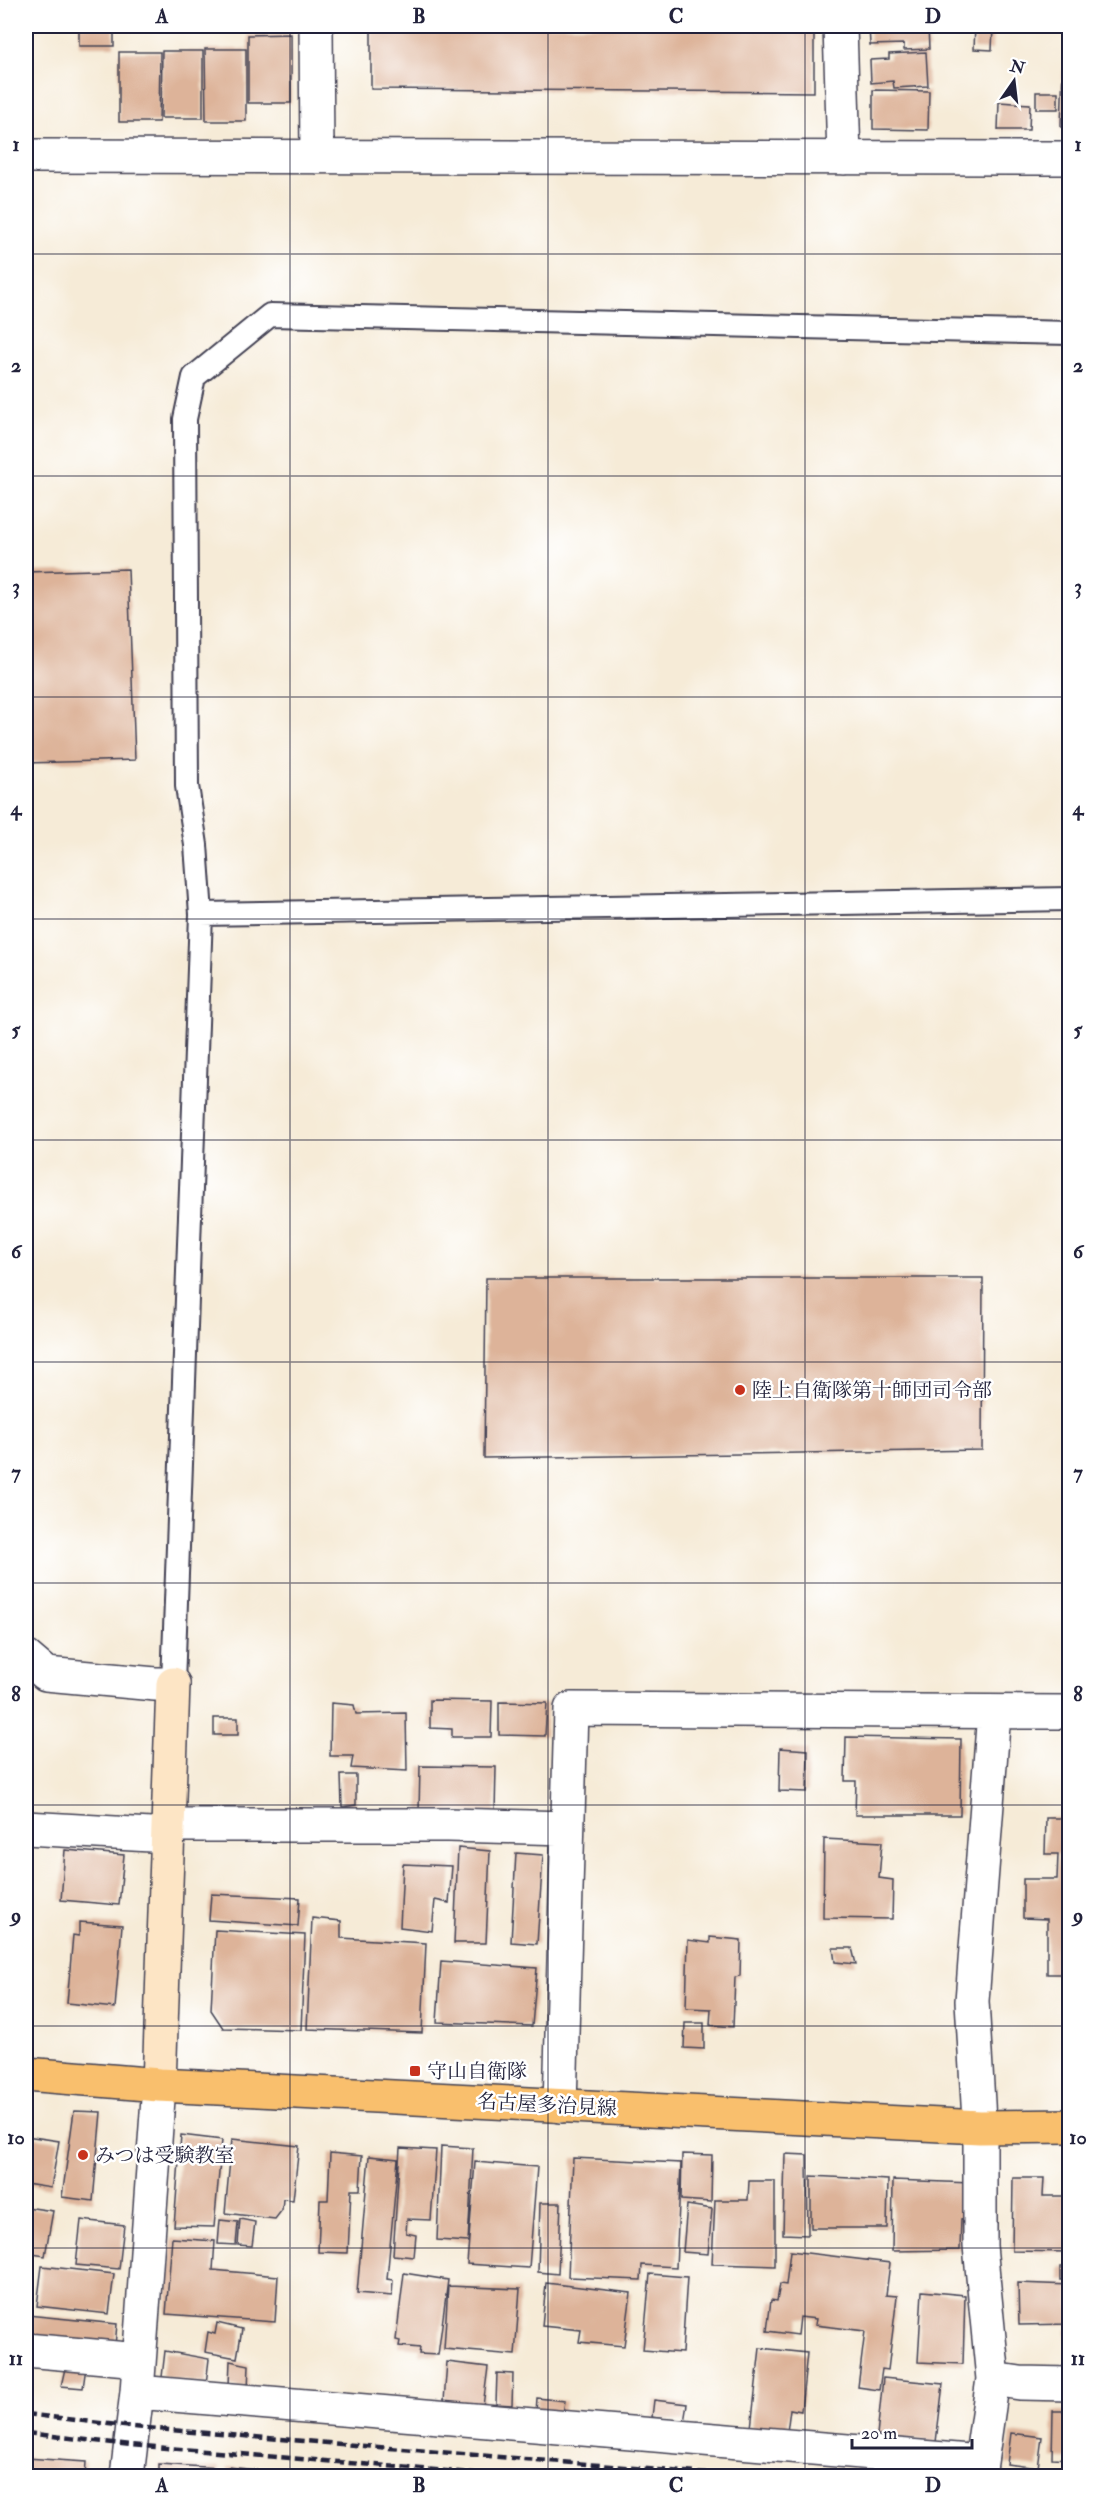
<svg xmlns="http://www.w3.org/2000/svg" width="1095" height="2502" font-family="'IM FELL Double Pica','Noto Serif JP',serif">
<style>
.building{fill:#ddb399}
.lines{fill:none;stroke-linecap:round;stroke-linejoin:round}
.lane-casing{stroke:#424052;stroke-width:26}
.street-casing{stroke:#424052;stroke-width:36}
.secondary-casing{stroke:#424052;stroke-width:36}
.primary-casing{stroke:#424052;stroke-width:36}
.lane{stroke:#fff;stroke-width:22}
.street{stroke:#fff;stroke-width:33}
.secondary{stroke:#fde5c5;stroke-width:33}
.primary{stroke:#f9bf6d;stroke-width:33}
.rail{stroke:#22223b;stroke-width:4.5;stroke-dasharray:9 4.5;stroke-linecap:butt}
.grid{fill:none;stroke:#22223b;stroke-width:1.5;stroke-opacity:0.55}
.poi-dot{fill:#c8321e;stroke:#fff;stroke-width:2}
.labels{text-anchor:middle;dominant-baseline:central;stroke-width:5;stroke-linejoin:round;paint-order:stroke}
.poi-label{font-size:20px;fill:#22223b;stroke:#fff;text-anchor:start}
.street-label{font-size:20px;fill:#22223b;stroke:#fff}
.neatline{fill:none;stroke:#22223b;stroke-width:2}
.grid-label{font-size:20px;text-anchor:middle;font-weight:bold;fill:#22223b}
</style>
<rect width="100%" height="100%" fill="#fff"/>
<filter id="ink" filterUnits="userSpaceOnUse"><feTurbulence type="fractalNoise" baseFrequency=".0167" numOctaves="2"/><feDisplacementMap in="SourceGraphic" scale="12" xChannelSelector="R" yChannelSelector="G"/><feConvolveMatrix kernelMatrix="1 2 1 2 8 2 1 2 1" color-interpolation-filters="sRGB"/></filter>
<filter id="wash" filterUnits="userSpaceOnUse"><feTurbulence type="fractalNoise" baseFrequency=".008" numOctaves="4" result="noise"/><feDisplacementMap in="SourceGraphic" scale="24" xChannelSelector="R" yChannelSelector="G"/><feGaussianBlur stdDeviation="1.35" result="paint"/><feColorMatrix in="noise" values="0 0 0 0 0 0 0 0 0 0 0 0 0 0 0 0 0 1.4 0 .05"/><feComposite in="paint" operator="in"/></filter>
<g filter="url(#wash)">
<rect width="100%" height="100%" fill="#f6ebd7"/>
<g id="blocks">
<path class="building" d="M79,26H114V46H79Z
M371,26H814V92L371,89Z
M869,26H928L929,49L904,50V44L870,45Z
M975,26L993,27L992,50L974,49Z
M291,34V103H248V35Z
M205,49H246V121H206Z
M162,51H203V118H161Z
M119,52H160L159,122H119Z
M926,52L928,86L894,88L893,81L871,83L870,60L889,59V54Z
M1063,70H1070V128L1061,127Z
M873,90L929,91L928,130L873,129Z
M1036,92H1058V109H1036Z
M999,102L1030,104L1029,130H998Z
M128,569L135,760L26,763V572Z
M486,1278H983L982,1450L484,1458Z
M430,1700L492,1701L491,1737H452V1729L430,1728Z
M499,1702L547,1703L545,1736L499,1735Z
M331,1703L354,1705L356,1714L406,1713L407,1771L351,1768L353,1756H330Z
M214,1718H238V1735H214Z
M846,1737L961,1739L960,1815H855L856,1781H845Z
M780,1748L808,1750L807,1792L779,1791Z
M420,1766L496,1767L495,1813L419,1811Z
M341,1775H356V1805L342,1807Z
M1046,1818H1070V1974H1047V1919L1023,1918V1879H1057L1058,1854H1045Z
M824,1839L882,1842L879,1878L893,1880L892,1919L823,1918Z
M458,1848L490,1851L486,1943H454Z
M65,1850L124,1855L119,1905L61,1900Z
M516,1853L543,1855L537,1944L511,1942Z
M403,1864L452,1866L449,1903L435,1900L432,1931L400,1927Z
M211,1894L300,1898L298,1926L209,1920Z
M312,1918L341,1921V1938L426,1943L422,2033L307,2029Z
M79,1922L122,1925L115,2008L67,2003L73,1935L79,1936Z
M215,1930L305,1935L301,2030L223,2028L211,2010Z
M710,1937L741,1940L740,1976L735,1977L733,2027L710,2025L711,2009L686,2008L688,1940L710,1943Z
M833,1948H852L856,1964L835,1962Z
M441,1961L537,1968L532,2026L437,2022Z
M685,2023H704V2049L684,2048Z
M74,2111L101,2112L93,2201L62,2197Z
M181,2135L222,2140L214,2227L174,2226Z
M26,2136L59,2141L51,2188L26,2184Z
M232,2139L299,2146L293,2200L283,2199L282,2210L275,2219L225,2213Z
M441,2146L473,2148L468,2242L437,2240Z
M400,2148L436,2150L431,2220L407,2219L406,2233L416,2235L414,2257L393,2255Z
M330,2153L362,2156L360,2190H351L348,2253L318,2252L320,2200H328Z
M682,2154L712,2155L711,2202L681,2200Z
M785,2154L807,2155L808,2235L783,2234Z
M369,2156L398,2159L387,2279L393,2280L392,2296L357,2293Z
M573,2158L681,2163L676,2267L642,2265L641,2280L568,2277Z
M475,2162L537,2167L529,2268L467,2264Z
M811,2176L888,2180L887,2228H811Z
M1013,2178H1044L1043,2196H1070V2252L1012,2251Z
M893,2180L971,2183L972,2217L961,2219L960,2250L892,2251Z
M749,2181H775V2266L712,2264L715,2200H748Z
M540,2203H561L558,2274L538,2272Z
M687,2205L712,2209L708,2254L683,2252Z
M26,2207L53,2211L45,2256L26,2253Z
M240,2219L255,2222L252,2246L238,2245Z
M81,2220L124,2225L119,2269L76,2265Z
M220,2220L238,2222L236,2245L218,2244Z
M172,2238L215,2241L213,2270L278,2276L275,2322L166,2314Z
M790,2251L890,2263L886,2295L897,2296L888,2370L882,2369L879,2390L858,2387L865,2331L815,2325L816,2319L800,2317L798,2335L767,2331L771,2300L777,2301L780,2284L786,2285Z
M42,2266L114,2274L109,2314L37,2306Z
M1060,2267H1070V2280H1060Z
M404,2273L448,2280L438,2355L419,2354L420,2348L399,2346L400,2341L396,2340Z
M650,2274L687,2277L682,2353L643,2350Z
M546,2283L631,2293L624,2346L579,2342L581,2330L542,2326Z
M1018,2283L1070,2285V2324L1019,2325Z
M448,2286L520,2289L515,2355L444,2349Z
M922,2291L965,2295L963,2364L918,2362Z
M27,2315L117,2324L115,2346L26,2337Z
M217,2323L242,2329L237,2358L205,2352L208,2332L215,2334Z
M1066,2329H1070V2359H1066Z
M760,2348L807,2353L801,2411L790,2409L787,2432L751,2428Z
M165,2351L209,2359L206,2384L162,2377Z
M230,2361L249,2365L248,2389L229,2385Z
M447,2362L488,2367L483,2406L444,2401Z
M66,2364L86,2367L83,2388L61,2386Z
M497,2373L513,2374L512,2405L496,2404Z
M883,2378L943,2384L936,2442L877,2436Z
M537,2398L565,2401L563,2414L536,2412Z
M654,2400L687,2404L684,2422L652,2417Z
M1053,2411H1070V2459L1052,2458Z
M1011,2433L1042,2437L1038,2468L1007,2464Z
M26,2458L86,2462L85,2476H26Z
M159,2464L219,2468L218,2476H159Z
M228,2467L298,2474L297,2476H228Z"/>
</g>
</g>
<g filter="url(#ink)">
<use href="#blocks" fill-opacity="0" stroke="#424052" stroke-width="1.5"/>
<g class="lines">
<defs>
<path id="lane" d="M201,914L1070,899
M173,1684L201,914L196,845L187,786L185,419L194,377L270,315L1070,333"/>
<path id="street" d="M316,26L317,157
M840,26L844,158
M26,156L1070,158
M26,1657L46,1674L155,1684H173
M169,1825H448L567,1828
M26,1828L169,1836
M560,2106L571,1709L1070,1712
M26,2350L139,2360
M993,2379L1020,2383L1070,2384
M137,2392L981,2462
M127,2476L137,2392L159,2085
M979,2476L993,2379L980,2246V2137L972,2001L994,1712"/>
<path id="secondary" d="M159,2085L173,1684"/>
<path id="primary" d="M26,2074L159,2085L980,2127L1070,2126"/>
</defs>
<use href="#lane" class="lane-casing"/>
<use href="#street" class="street-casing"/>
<use href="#secondary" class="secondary-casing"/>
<use href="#primary" class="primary-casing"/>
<use href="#lane" class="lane"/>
<use href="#street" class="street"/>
<use href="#secondary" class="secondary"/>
<use href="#primary" class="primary"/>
<path class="rail" d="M26,2414L133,2427L733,2476
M26,2433L131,2445L508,2476"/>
</g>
</g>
<path class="grid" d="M290,26V2476M548,26V2476M805,26V2476M26,254H1070M26,476H1070M26,697H1070M26,919H1070M26,1140H1070M26,1362H1070M26,1583H1070M26,1805H1070M26,2026H1070M26,2248H1070"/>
<g class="poi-dot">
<circle cx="740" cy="1390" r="6"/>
<rect x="409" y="2065" width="12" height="12" rx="3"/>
<circle cx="83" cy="2155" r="6"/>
</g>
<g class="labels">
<g class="poi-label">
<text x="752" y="1390">陸上自衛隊第十師団司令部</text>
<text x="427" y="2071">守山自衛隊</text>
<text x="95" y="2155">みつは受験教室</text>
</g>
<g class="street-label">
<text transform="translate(547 2105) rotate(3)">名古屋多治見線</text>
</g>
</g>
<rect width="1095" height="2502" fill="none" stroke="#fff" stroke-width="66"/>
<g transform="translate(1014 81) rotate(14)" stroke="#ffffff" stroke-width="4.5" paint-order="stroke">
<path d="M0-4.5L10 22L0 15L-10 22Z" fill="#22223b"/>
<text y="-9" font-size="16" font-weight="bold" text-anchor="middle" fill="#22223b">N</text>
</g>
<path d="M852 2439v9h120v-9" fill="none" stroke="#22223b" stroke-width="3"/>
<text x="861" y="2439" font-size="18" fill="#22223b" stroke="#ffffff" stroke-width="4.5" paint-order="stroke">20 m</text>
<rect x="33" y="33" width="1029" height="2436" class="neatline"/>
<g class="grid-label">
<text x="162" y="23">A</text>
<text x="419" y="23">B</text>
<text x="676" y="23">C</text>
<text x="933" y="23">D</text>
<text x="16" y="151">1</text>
<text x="1078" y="151">1</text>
<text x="16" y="372">2</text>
<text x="1078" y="372">2</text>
<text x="16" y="593">3</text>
<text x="1078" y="593">3</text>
<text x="16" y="815">4</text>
<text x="1078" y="815">4</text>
<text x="16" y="1036">5</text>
<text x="1078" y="1036">5</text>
<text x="16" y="1258">6</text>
<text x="1078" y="1258">6</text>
<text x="16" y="1479">7</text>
<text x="1078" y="1479">7</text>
<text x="16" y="1701">8</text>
<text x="1078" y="1701">8</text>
<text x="16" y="1922">9</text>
<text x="1078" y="1922">9</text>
<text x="16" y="2144">10</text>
<text x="1078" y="2144">10</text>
<text x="16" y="2365">11</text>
<text x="1078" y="2365">11</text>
<text x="162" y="2492">A</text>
<text x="419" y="2492">B</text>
<text x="676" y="2492">C</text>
<text x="933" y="2492">D</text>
</g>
</svg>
